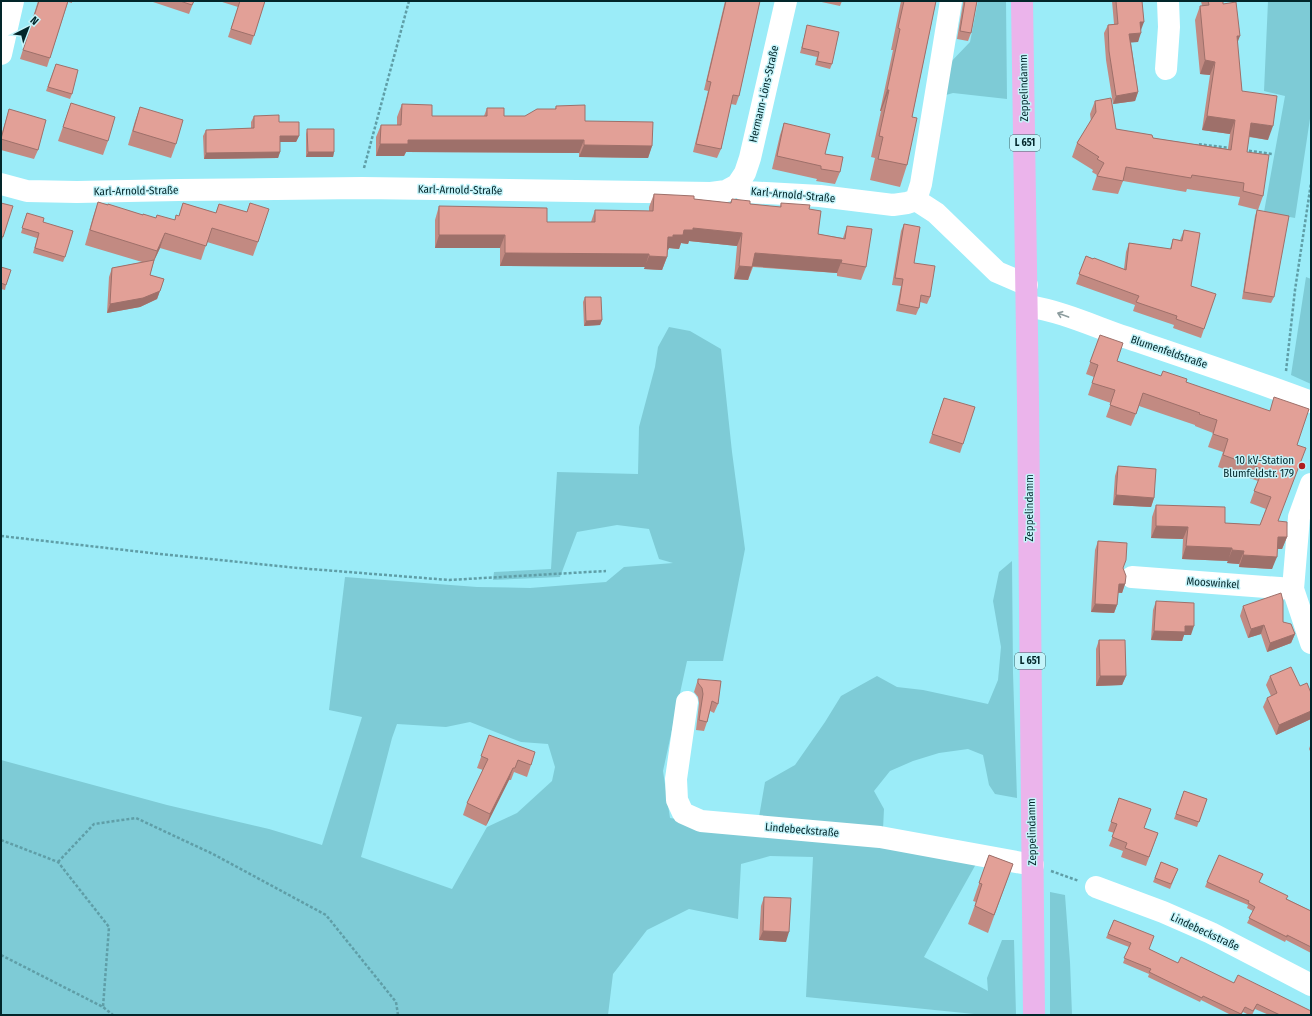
<svg xmlns="http://www.w3.org/2000/svg" width="1312" height="1016" font-family="'Fira Sans Condensed',sans-serif">
<style>
.green{fill:#7ecbd6;fill-rule:evenodd}
.lines{fill:none;stroke-linecap:round;stroke-linejoin:round}
.path{stroke:#5f9ea7;stroke-width:2.5;stroke-dasharray:3 2;stroke-linecap:butt}
.minor{stroke:#fff;stroke-width:22}
.major{stroke:#ebb4eb;stroke-width:22}
.wall{fill:#c28a82}
.shaded-wall{fill:#9e706a}
.building{fill:#e2a097;stroke:#9e706a}
.oneway{stroke:#8d9d9f}
.poi-dot{fill:#ae1d1d;stroke:#c5f4fa;stroke-width:1.5}
.labels{text-anchor:middle;dominant-baseline:central;stroke-width:3;stroke-linejoin:round;paint-order:stroke}
.shield{fill:#c5f4fa;stroke:#3c6468;stroke-width:1}
.shield-label{font-size:10px;font-weight:bold;fill:#02262a}
.street-label{font-size:11px;fill:#02262a;stroke:#c5f4fa}
.poi-label{font-size:11px;fill:#02262a;stroke:#c5f4fa;text-anchor:end}
</style>
<rect width="100%" height="100%" fill="#9becf8"/>
<path class="green" d="M978,1H1006L1007,99L953,93L939,97L946,67L970,42Z
M1268,1H1311V112L1295,218L1264,212L1285,96L1264,91Z
M1306,277L1311,279V384L1291,375Z
M669,327L690,331L721,349L732,452L745,549L723,661H687L663,771L670,818L742,829L759,817L765,782L795,765L825,722L841,696L877,676L897,687L923,690L988,704L998,680L1001,647L993,601L999,572L1012,561L1013,673L1017,798L995,794L989,785L983,755L968,749L939,753L913,761L890,771L874,791L884,809L883,829L976,864L924,957L988,991L987,978L1002,940H1014L1016,1015H984L806,997L813,857L770,856L741,864L738,919L689,909L647,930L613,974L608,1015H1V760L167,805L269,829L322,845L362,717L329,710L345,577L477,587L530,588L606,582L624,567L673,563L659,559L649,529L617,525L577,532L560,577L493,580L494,572L551,569L557,472L638,474L639,427L655,367L658,347ZM470,722L521,742L548,744L555,767L552,781L517,813L487,827L452,889L361,857L392,738L397,724L446,727Z
M1050,892L1065,895L1070,962L1072,1015H1050Z"/>
<g class="lines">
<path class="path" d="M1196,147L1197,144L1231,148
M1244,150L1272,154
M364,168L409,1
M1286,371L1295,290L1311,183
M1,536L160,554L298,568L449,580L606,571
M1,840L58,862L109,927L103,1007
M58,862L94,824L136,818L213,854L326,915L396,1002L398,1015
M1051,871L1079,881
M1,955L103,1007L113,1015"/>
<path class="minor" d="M1,54L13,1
M1166,69L1169,27L1168,1
M1,184L27,191L77,192L179,190L362,188L711,193L726,191L737,185
M737,185L745,173L750,158L786,1
M737,185L747,192L820,196L893,205L907,203L916,200
M916,200L921,184L951,1
M916,200L936,213L997,272L1027,285
M1027,306C1061,311 1093,326 1125,337C1187,358 1250,379 1311,402
M1311,484L1299,517L1293,589L1311,643
M1132,577L1293,589
M687,702L676,779L677,800L683,813L701,821L880,837L1033,865
M1096,887L1163,912L1211,933L1311,985"/>
<path class="major" d="M1022,1L1028,400L1034,1015"/>
</g>
<path class="wall" d="M38,1H72V3L68,2L47,67L20,59Z
M150,1H194L189,14Z
M219,1H265L251,45L228,37L238,7Z
M725,1H760L739,96L736,105L731,104L721,149L717,158L693,152L708,91L704,90Z
M817,1H842L840,6Z
M899,1H936L912,117L907,165L900,187L870,180L875,158L871,157L881,111H880L893,50H891L901,1Z
M963,1H977L971,33L968,41L957,39L963,3Z
M1112,1H1142L1141,30H1140L1138,42H1131L1138,92L1135,101L1113,104L1106,60L1104,33L1108,25L1114,24Z
M1201,1H1223V4L1237,42L1242,91L1268,140L1249,137L1247,152L1263,196L1258,210L1238,205L1240,197L1187,189L1186,192L1123,181L1118,194L1092,190L1097,175L1092,172L1093,170L1072,157L1077,143L1091,121L1090,114L1095,101L1116,129L1153,138L1228,149L1230,134L1202,130L1210,75L1200,74L1195,20L1200,6H1202Z
M807,25L832,64L830,69L815,65L817,57L800,53L806,30Z
M56,64L72,94L70,99L46,91Z
M71,103L108,141L103,155L58,141Z
M402,104L432,116H484L487,108L504,116H525L555,109L556,106L585,121L652,146L648,158L579,157V153L406,152L404,156H376V137L381,125H397V117Z
M140,107L176,144L171,158L128,145L135,121Z
M9,109L38,150L34,159L1,150V136Z
M254,116L279,122L299,136L296,142H280V152L278,158L204,159L203,136L206,130L251,128V122Z
M784,123L825,154L840,172L835,184L816,181L817,179L772,169L780,135Z
M307,129L334,152L333,157H306V134Z
M654,194L694,199L730,203L732,199L750,204L780,207L781,203L809,209L818,234L843,238L847,226L866,267L861,280L837,276V273L753,267L748,280L734,279L737,246L689,241L688,244L681,243L679,249L669,248L668,250L667,257L662,270L644,269L645,267L500,266V248H435V220L439,206L547,222H591L595,210L649,211V207Z
M98,202L143,215L155,218L174,220L179,216L183,203L216,213L219,204L247,212L250,203L258,242L253,256L207,242L201,260L160,248L154,261L150,275L164,279L157,299L140,307L107,313L109,277L112,268L142,262L85,245L93,217Z
M1,203L3,237L1,243Z
M1257,210L1274,297L1271,303L1242,299L1255,216Z
M27,213L43,222L65,257L63,262L33,253L37,238L21,233Z
M904,224L914,263L930,297L927,304L920,302L919,308L916,315L896,311L901,286L892,285L901,231Z
M1184,230L1191,286L1204,329L1201,338L1173,328L1174,325L1133,311L1135,305L1076,284L1086,256L1124,269L1126,252L1129,243L1170,249L1173,239L1180,240Z
M1,267L6,285L5,290L1,289Z
M585,297L602,320L600,325L584,326L583,302Z
M1100,335L1117,361L1161,376L1186,382L1297,445L1278,521L1287,537L1282,549H1277L1272,569L1239,567V564L1227,563L1228,561L1182,559L1183,539L1151,538L1152,517L1156,505L1225,523L1260,525L1266,509L1250,503L1258,481L1218,467L1223,452L1208,447L1213,433L1195,426V425L1139,406L1131,426L1106,417L1111,403L1088,395L1094,377L1086,374Z
M944,398L963,444L960,453L929,443Z
M1118,466L1154,498L1151,507L1113,505L1115,476Z
M1098,541L1123,569L1125,584L1122,593H1118L1117,605L1114,613L1091,612L1095,550Z
M1156,601L1191,635H1184L1182,641L1151,640L1153,610Z
M1243,606L1283,622L1295,634L1291,643L1267,652L1261,634L1248,638L1240,616Z
M1099,640L1126,676L1122,685L1096,686V649Z
M1270,676L1311,693V719L1276,735L1263,707L1267,698L1271,696L1266,685Z
M698,679L718,704L714,713L710,711L707,722L704,731L696,730L699,703L698,697L694,692Z
M489,735L531,765L527,777L514,772L511,780H509L486,826L463,815L467,803L483,770L477,768Z
M1311,743V753L1309,749Z
M1184,791L1207,799L1197,827L1174,819Z
M1119,798L1144,828L1158,833L1146,866L1121,857L1123,851L1109,846L1114,833L1108,831Z
M989,855L1013,864L988,933L968,924L976,902L973,901Z
M1161,862L1178,869L1170,889L1153,882Z
M1263,874L1259,882L1287,899L1311,911V953L1286,940L1285,942L1247,923L1253,911L1247,908L1248,905L1205,887L1207,882Z
M764,897L786,942L759,940L761,906Z
M1114,920L1149,949L1178,963L1234,983L1311,1015H1269L1255,1009L1252,1015H1249L1243,1012L1241,1015H1231L1201,1000L1200,1002L1148,977L1149,974L1123,963L1129,947L1106,938Z"/>
<path class="shaded-wall" d="M1140,22H1144L1141,30L1137,31Z
M1141,33L1138,42L1126,43L1129,34Z
M1237,36H1240L1235,49Z
M1205,60L1215,62L1210,75L1200,74Z
M887,90H889L881,111H880Z
M1138,92L1135,101L1113,104L1116,96Z
M1207,116L1235,120L1230,134L1202,130Z
M1251,123L1273,126L1268,140L1246,136Z
M280,136H299L296,142H277Z
M408,140H584L579,153L406,152L404,156H376L380,144Z
M584,145L652,146L648,158L579,157Z
M280,152L278,158L204,159L206,153Z
M308,152H334L333,157H306Z
M693,228L742,233L737,246L689,241L688,244L681,243L679,249L669,248L668,250H663L668,237L684,230Z
M165,233L160,248L152,265L157,251Z
M439,235H505L500,248H435Z
M505,253L649,254L645,267L500,266Z
M755,253L842,260L837,273L751,266Z
M649,256L667,257L662,270L644,269Z
M739,266L752,267L748,280L734,279Z
M160,291L157,299L140,307L107,313L110,304Z
M602,320L600,325L584,326L586,321Z
M1116,495L1154,498L1151,507L1113,505Z
M1156,526L1188,527L1183,539L1151,538Z
M1278,537H1287L1282,549H1274Z
M1186,546L1232,548L1228,561L1182,559Z
M1232,550L1244,551L1239,564L1227,563Z
M1243,555L1277,557L1272,569L1239,567Z
M1119,584H1125L1122,593L1116,592Z
M1095,604L1117,605L1114,613L1091,612Z
M1264,625L1261,634L1248,638L1251,629Z
M1185,626H1194L1191,635H1184L1182,641L1151,640L1154,631Z
M1295,634L1291,643L1267,652L1270,643Z
M1100,676H1126L1122,685L1096,686Z
M1311,711V719L1276,735L1279,725Z
M513,768L509,780L486,826L490,814Z
M763,931L789,932L786,942L759,940Z"/>
<path class="building" d="M39,1H68L50,58L23,50Z
M180,1H194L192,5Z
M240,1H265L254,36L231,29Z
M726,1H760L739,96L733,95L721,149L696,144L711,82L707,81Z
M904,1H936L912,117L917,118L907,165L878,159L883,137L879,136L889,90H887L900,29L898,28Z
M965,1H977L971,33L960,31Z
M1116,1H1142L1144,22H1140L1141,33L1129,34L1138,92L1116,96L1109,51L1108,25L1118,24Z
M1208,1H1223V4L1236,2L1240,36H1237L1242,91L1277,96L1273,126L1251,123L1247,152L1269,155L1263,196L1243,191L1244,183L1192,175L1191,178L1126,167L1123,181L1097,176L1104,163L1097,159L1099,157L1077,143L1096,112L1095,101L1111,98L1116,129L1152,135L1153,138L1231,150L1235,120L1207,116L1215,62L1205,60L1200,6L1209,5Z
M807,25L839,32L832,64L817,61L819,52L802,48Z
M56,64L78,70L72,94L48,87Z
M71,103L115,117L108,141L63,127Z
M402,104L432,105V116H487V108H504V116H525L537,109H556V106L585,105V121L653,122L652,146L584,145V140H408V144H380L381,125H401Z
M140,107L183,120L176,144L133,131Z
M9,109L46,120L38,150L1,139Z
M279,115V122H299V136H280V152L206,153V130L254,128V116Z
M784,123L830,134L825,154L843,157L840,172L821,169V166L777,156Z
M307,129H334V152H308Z
M654,194L694,196V199L731,203L732,199L750,201V204L781,207V203L810,205L809,209L821,211L818,234L845,239L847,226L872,229L866,267L841,263L842,260L755,253L752,267L739,266L742,233L693,228V230H684L683,235H673V237H668L667,257L649,256V254L505,253V235H439V206L547,208V222H595V210L653,211Z
M98,202L108,205V204L143,215V214L156,218L157,215L175,220L176,215L179,216L183,203L216,213L219,204L247,212L250,203L269,209L258,242L212,228L206,246L165,233L157,251L90,230Z
M1,203L13,206L3,237L1,236Z
M1257,210L1289,216L1274,297L1244,292Z
M27,213L44,218L43,222L73,231L65,257L35,248L39,233L22,228Z
M904,224L920,227L914,263L935,266L930,297L921,295L919,308L899,304L903,279L895,278Z
M1184,230L1200,233L1191,286L1216,294L1204,329L1176,319L1177,316L1136,302L1139,296L1079,274L1086,256L1093,259L1094,258L1126,270L1129,243L1171,249L1173,239L1182,241Z
M154,260L150,275L164,279L160,291L143,298L110,304L112,268Z
M1,267L11,270L6,285L1,283Z
M585,297H601L602,320L586,321Z
M1100,335L1123,343L1117,361L1161,376L1163,371L1187,379L1186,382L1270,411L1274,397L1309,409L1297,445L1306,448L1278,521L1287,522V537H1278L1277,557L1243,555L1244,551L1232,550V548L1186,546L1188,527L1156,526V505L1225,507V523L1260,525L1271,497L1254,491L1263,469L1223,455L1228,439L1213,434L1217,420L1199,414L1200,413L1143,393L1136,414L1110,405L1115,390L1092,383L1098,365L1090,362Z
M944,398L975,407L963,444L932,434Z
M1118,466L1156,469L1154,498L1116,495Z
M1098,541L1127,543L1126,560L1123,568L1126,576L1125,584H1119L1117,605L1095,604Z
M1281,593L1283,601V622L1291,624L1295,634L1270,643L1264,625L1251,629L1243,606Z
M1156,601L1194,603V626H1185V632L1154,631Z
M1099,640H1125L1126,676H1100Z
M1291,667L1300,686L1307,683L1311,693V711L1279,725L1267,698L1277,693L1270,676Z
M698,679L721,681L718,704L712,701L707,722L699,720L703,694L702,688L698,683Z
M489,735L535,752L531,765L518,760L515,768H513L490,814L467,803L488,759L481,756Z
M1184,791L1207,799L1199,822L1176,814Z
M1119,798L1151,809L1144,828L1158,833L1149,857L1125,848L1127,843L1112,837L1117,824L1111,822Z
M989,855L1013,864L994,915L975,906L982,884L979,883Z
M1219,855L1263,874L1259,882L1288,896L1286,899L1311,911V947L1287,935V937L1249,918L1255,907L1248,903L1249,901L1207,882Z
M1161,862L1178,869L1171,884L1155,878Z
M764,897L791,898L789,932L763,931Z
M1114,920L1154,936L1149,949L1178,963L1181,957L1234,983L1238,975L1311,1011V1015H1280L1257,1004L1253,1011L1245,1007L1241,1014L1203,996L1202,998L1149,972L1151,969L1124,958L1131,943L1108,934Z"/>
<defs><path id="oneway-shaft" d="M-6 0H5M1.5-3L5.5 0L1.5 3" fill="none" stroke-width="1.6" stroke-linecap="round" stroke-linejoin="round"/></defs>
<use class="oneway" href="#oneway-shaft" transform="translate(1063 315) rotate(-160)"/>
<circle class="poi-dot" cx="1302" cy="466" r="4"/>
<g class="labels">
<g class="shield">
<rect x="1010" y="135" width="30" height="16" rx="3"/>
<rect x="1015" y="653" width="30" height="16" rx="3"/>
</g>
<g class="shield-label">
<text x="1025" y="143">L 651</text>
<text x="1030" y="661">L 651</text>
</g>
<g class="street-label">
<text transform="translate(1024 88) rotate(-91)">Zeppelindamm</text>
<text transform="translate(764 94) rotate(-77)">Hermann-Löns-Straße</text>
<text transform="translate(460 190) rotate(1)">Karl-Arnold-Straße</text>
<text transform="translate(136 191) rotate(-1)">Karl-Arnold-Straße</text>
<text transform="translate(793 195) rotate(5)">Karl-Arnold-Straße</text>
<text transform="translate(1169 352) rotate(19)">Blumenfeldstraße</text>
<text transform="translate(1029 508) rotate(-90)">Zeppelindamm</text>
<text transform="translate(1213 583) rotate(4)">Mooswinkel</text>
<text transform="translate(802 830) rotate(5)">Lindebeckstraße</text>
<text transform="translate(1032 832) rotate(-91)">Zeppelindamm</text>
<text transform="translate(1205 932) rotate(25)">Lindebeckstraße</text>
</g>
<g class="poi-label">
<text x="1294" y="460">10 kV-Station<tspan x="1294" dy="13">Blumfeldstr. 179</tspan></text>
</g>
</g>
<rect width="1312" height="1016" fill="none" stroke="#02262a" stroke-width="4"/>
<g transform="translate(28 28) rotate(42)" stroke="#c5f4fa" stroke-width="3" paint-order="stroke">
<path d="M0-3L7 15L0 10L-7 15Z" fill="#02262a"/>
<text y="-6" font-size="11" font-weight="bold" text-anchor="middle" fill="#02262a">N</text>
</g>
</svg>
